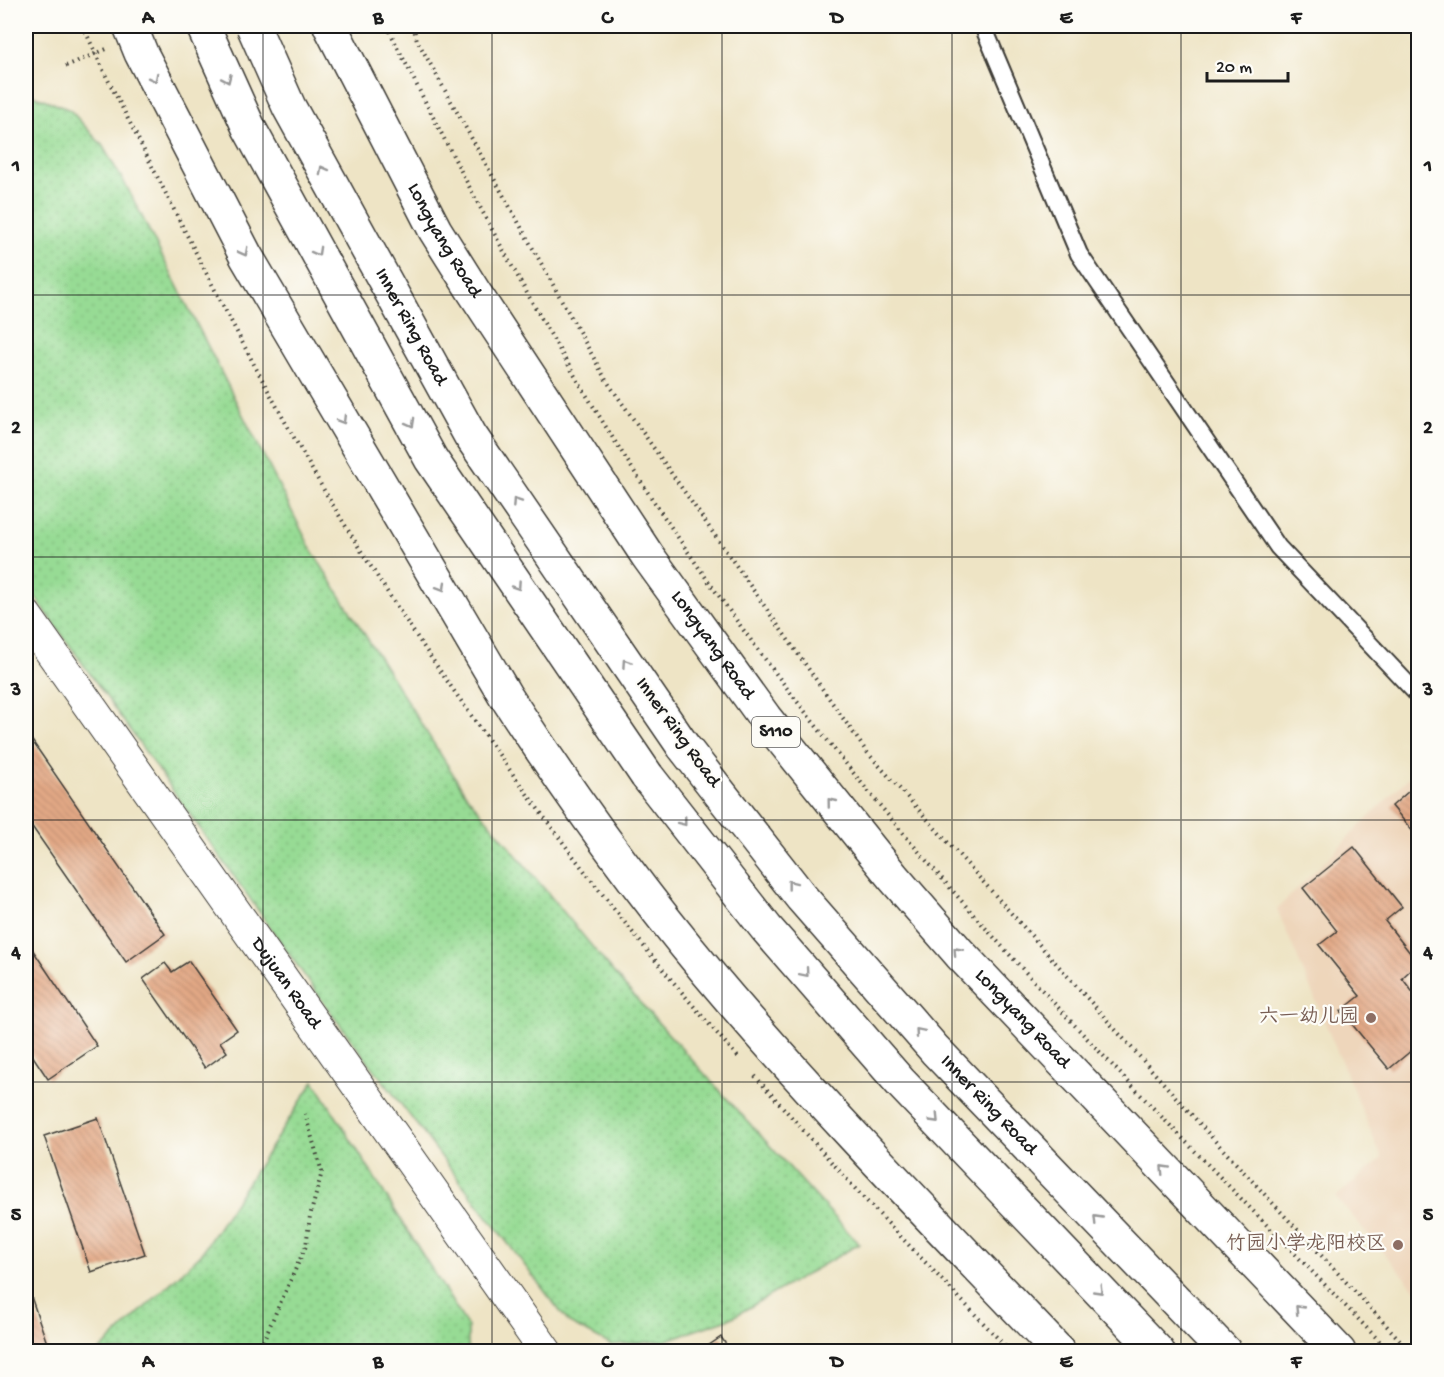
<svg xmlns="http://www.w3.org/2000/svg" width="1444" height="1377" font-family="'Gochi Hand','LXGW WenKai TC',sans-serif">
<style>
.built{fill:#eed6bb}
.park{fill:url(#park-dots);stroke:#5a7c58;stroke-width:1.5}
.building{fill:url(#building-back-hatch)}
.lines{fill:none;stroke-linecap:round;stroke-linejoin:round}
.service-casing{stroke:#3c3a35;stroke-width:20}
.minor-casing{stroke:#3c3a35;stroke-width:34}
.primary-casing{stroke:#3c3a35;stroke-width:36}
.trunk-casing{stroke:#3c3a35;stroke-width:36}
.path{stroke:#3c3a35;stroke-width:4;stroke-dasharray:1.5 4.5;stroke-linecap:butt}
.service{stroke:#fff;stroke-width:16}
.minor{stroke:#fff;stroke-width:32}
.primary{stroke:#fff;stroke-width:33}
.trunk{stroke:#fff;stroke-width:33}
.trunk-bridge-casing{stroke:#3c3a35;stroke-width:36;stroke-linecap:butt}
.trunk-bridge{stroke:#fff;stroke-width:33}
.oneway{stroke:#999}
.grid{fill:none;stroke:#1c1c1c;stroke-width:1.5;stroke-opacity:0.55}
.education-dot{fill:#8d6e63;stroke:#fdfcf7;stroke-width:2}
.labels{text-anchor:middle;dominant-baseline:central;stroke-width:4.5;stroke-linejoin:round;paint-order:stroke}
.shield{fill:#fdfcf7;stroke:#605f5e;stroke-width:1.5}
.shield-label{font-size:18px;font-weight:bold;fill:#1c1c1c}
.street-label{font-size:20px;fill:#1c1c1c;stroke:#fdfcf7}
.education-label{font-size:20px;fill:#785e54;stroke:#fdfcf7;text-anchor:end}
.neatline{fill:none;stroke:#1c1c1c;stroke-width:2}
.grid-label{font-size:20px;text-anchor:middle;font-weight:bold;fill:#1c1c1c}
</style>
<defs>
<pattern id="park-dots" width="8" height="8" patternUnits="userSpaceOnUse" patternTransform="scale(1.5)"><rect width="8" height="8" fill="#97db94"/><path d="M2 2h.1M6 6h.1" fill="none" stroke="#82bb7f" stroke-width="1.8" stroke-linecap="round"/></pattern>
<pattern id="building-back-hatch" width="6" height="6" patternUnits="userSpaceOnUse" patternTransform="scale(1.5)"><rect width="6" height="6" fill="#e2a885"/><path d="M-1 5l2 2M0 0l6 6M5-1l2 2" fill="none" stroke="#c19072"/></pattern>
</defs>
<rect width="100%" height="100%" fill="#fdfcf7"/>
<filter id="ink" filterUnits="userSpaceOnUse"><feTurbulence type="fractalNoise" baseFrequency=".0167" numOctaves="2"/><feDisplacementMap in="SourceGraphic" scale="12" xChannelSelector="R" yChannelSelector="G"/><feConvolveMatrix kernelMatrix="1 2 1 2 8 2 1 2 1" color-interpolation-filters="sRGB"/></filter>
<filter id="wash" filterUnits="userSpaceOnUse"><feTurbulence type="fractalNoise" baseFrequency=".008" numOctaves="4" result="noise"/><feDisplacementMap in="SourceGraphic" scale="24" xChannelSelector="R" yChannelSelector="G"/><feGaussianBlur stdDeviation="1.35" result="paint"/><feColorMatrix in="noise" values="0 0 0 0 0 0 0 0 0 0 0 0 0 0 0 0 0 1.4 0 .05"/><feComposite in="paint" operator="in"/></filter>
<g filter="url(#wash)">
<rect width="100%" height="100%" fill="#eee4c5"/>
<path class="built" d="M1418,768V1293L1336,1197L1382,1158L1277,909Z"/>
<path class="park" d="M26,92L70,110L102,145L128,189L312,551L465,793L624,985L859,1244L731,1318L664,1341L611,1345L569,1323L334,1017L26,584Z
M314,1081L468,1327V1351H99L201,1254Z"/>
<g id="blocks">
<path class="building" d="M26,732L165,934L126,962L26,818Z
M1418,783V838L1392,806Z
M1354,847L1402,907L1385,921L1418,963L1402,978L1418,999V1045L1389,1069L1341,1011L1360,996L1319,945L1337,931L1303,888Z
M26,940L97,1046L48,1079L26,1046Z
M189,961L237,1030L220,1042L227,1052L205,1068L143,979L165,963L172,972Z
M98,1118L145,1254L91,1272L44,1136Z
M26,1282L50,1352H26Z
M721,1337L731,1352H699Z"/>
</g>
</g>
<g filter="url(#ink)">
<use href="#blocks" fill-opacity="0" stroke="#3c3a35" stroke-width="1.5"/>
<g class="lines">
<defs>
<path id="service" d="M983,26L1079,254L1278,547L1418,695"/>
<g id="minor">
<path id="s1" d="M26,616L546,1352"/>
</g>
<g id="primary">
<path d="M130,26L141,53L246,256L505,695C574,801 648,904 731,1000C836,1122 949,1236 1059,1352"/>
<path id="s2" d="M330,26L435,230L474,292L647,555L765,718L893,877L960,954L1339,1352"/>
</g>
<g id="trunk">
<path id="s3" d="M683,746L802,898L935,1050L1225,1352"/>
<path d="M647,776L766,928L901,1083L1158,1352"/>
</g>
</defs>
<use href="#service" class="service-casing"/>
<use href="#minor" class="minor-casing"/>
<use href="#primary" class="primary-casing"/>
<use href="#trunk" class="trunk-casing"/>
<path class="path" d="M83,26L104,72C175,210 243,351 321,485C371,570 426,652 483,732C562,845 646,954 738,1057
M387,26C447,146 509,266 578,381C662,522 760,658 864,786C1026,985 1211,1166 1390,1352
M413,26L417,40L606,380L866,751L1216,1142L1411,1352
M66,66L109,48
M755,1076L859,1193L1011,1352
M258,1352L306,1246L310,1216L322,1172L305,1114"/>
<use href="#service" class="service"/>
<use href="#minor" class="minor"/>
<use href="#primary" class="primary"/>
<use href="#trunk" class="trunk"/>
<defs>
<g id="trunk-bridge">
<path d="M203,26L249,128L431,459L647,776"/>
<path id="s4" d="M253,26L289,107L470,435L683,746"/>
</g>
</defs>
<use href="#trunk-bridge" class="trunk-bridge-casing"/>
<use href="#trunk-bridge" class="trunk-bridge"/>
</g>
<defs><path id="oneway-chevron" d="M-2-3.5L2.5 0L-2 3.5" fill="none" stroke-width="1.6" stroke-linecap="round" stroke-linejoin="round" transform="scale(1.5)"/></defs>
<g class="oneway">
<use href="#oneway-chevron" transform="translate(154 78) rotate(63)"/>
<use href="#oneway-chevron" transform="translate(227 79) rotate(66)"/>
<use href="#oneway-chevron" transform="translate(323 170) rotate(-119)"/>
<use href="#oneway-chevron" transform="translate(244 252) rotate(62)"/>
<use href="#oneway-chevron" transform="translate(317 252) rotate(61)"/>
<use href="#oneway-chevron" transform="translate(342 420) rotate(59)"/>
<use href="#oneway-chevron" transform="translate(411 423) rotate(61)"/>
<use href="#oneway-chevron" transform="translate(516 502) rotate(-124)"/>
<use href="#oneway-chevron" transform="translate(517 586) rotate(56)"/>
<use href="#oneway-chevron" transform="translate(442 587) rotate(59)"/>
<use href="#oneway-chevron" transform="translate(626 663) rotate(-124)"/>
<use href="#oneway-chevron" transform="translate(831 802) rotate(-129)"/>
<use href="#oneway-chevron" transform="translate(683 822) rotate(52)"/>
<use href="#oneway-chevron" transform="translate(791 884) rotate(-128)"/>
<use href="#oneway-chevron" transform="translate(957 951) rotate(-132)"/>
<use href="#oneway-chevron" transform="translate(805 973) rotate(49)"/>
<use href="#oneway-chevron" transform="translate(919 1032) rotate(-131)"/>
<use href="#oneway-chevron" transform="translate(935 1119) rotate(46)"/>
<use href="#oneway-chevron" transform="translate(1164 1169) rotate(-134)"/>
<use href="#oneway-chevron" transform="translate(1097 1219) rotate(-134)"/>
<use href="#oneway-chevron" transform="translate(1099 1290) rotate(46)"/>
<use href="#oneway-chevron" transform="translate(1299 1309) rotate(-134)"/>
</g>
</g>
<path class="grid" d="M263,26V1352M492,26V1352M722,26V1352M952,26V1352M1181,26V1352M26,295H1418M26,557H1418M26,820H1418M26,1082H1418"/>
<g class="education-dot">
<circle cx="1371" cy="1018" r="6"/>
<circle cx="1398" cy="1245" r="6"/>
</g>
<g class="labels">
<rect class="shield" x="752" y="717" width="48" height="30" rx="4.5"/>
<g class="shield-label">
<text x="776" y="732">S110</text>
</g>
<g class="street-label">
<text stroke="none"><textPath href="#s2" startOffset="243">Longyang Road</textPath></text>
<text stroke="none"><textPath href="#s4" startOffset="340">Inner Ring Road</textPath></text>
<text stroke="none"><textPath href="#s2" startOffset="729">Longyang Road</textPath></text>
<text transform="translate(677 733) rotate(54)">Inner Ring Road</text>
<text stroke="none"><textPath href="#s1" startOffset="450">Dujuan Road</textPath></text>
<text stroke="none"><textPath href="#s2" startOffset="1215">Longyang Road</textPath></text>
<text stroke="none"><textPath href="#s3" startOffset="472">Inner Ring Road</textPath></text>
</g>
<g class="education-label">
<text x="1359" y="1018">六一幼儿园</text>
<text x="1386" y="1245">竹园小学龙阳校区</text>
</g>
</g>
<rect width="1444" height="1377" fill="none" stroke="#fdfcf7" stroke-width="66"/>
<path d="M1207 72v9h81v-9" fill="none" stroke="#1c1c1c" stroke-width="3"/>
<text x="1216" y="72" font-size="18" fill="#1c1c1c" stroke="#fdfcf7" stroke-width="4.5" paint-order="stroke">20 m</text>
<rect x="33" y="33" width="1378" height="1311" class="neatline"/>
<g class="grid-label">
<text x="148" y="23">A</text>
<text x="378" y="23">B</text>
<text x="607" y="23">C</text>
<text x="837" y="23">D</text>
<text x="1066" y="23">E</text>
<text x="1296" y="23">F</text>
<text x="16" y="171">1</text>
<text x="1428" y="171">1</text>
<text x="16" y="433">2</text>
<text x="1428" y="433">2</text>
<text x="16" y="695">3</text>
<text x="1428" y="695">3</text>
<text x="16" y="958">4</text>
<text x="1428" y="958">4</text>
<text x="16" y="1220">5</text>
<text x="1428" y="1220">5</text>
<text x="148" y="1367">A</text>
<text x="378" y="1367">B</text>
<text x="607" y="1367">C</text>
<text x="837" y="1367">D</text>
<text x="1066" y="1367">E</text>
<text x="1296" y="1367">F</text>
</g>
</svg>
